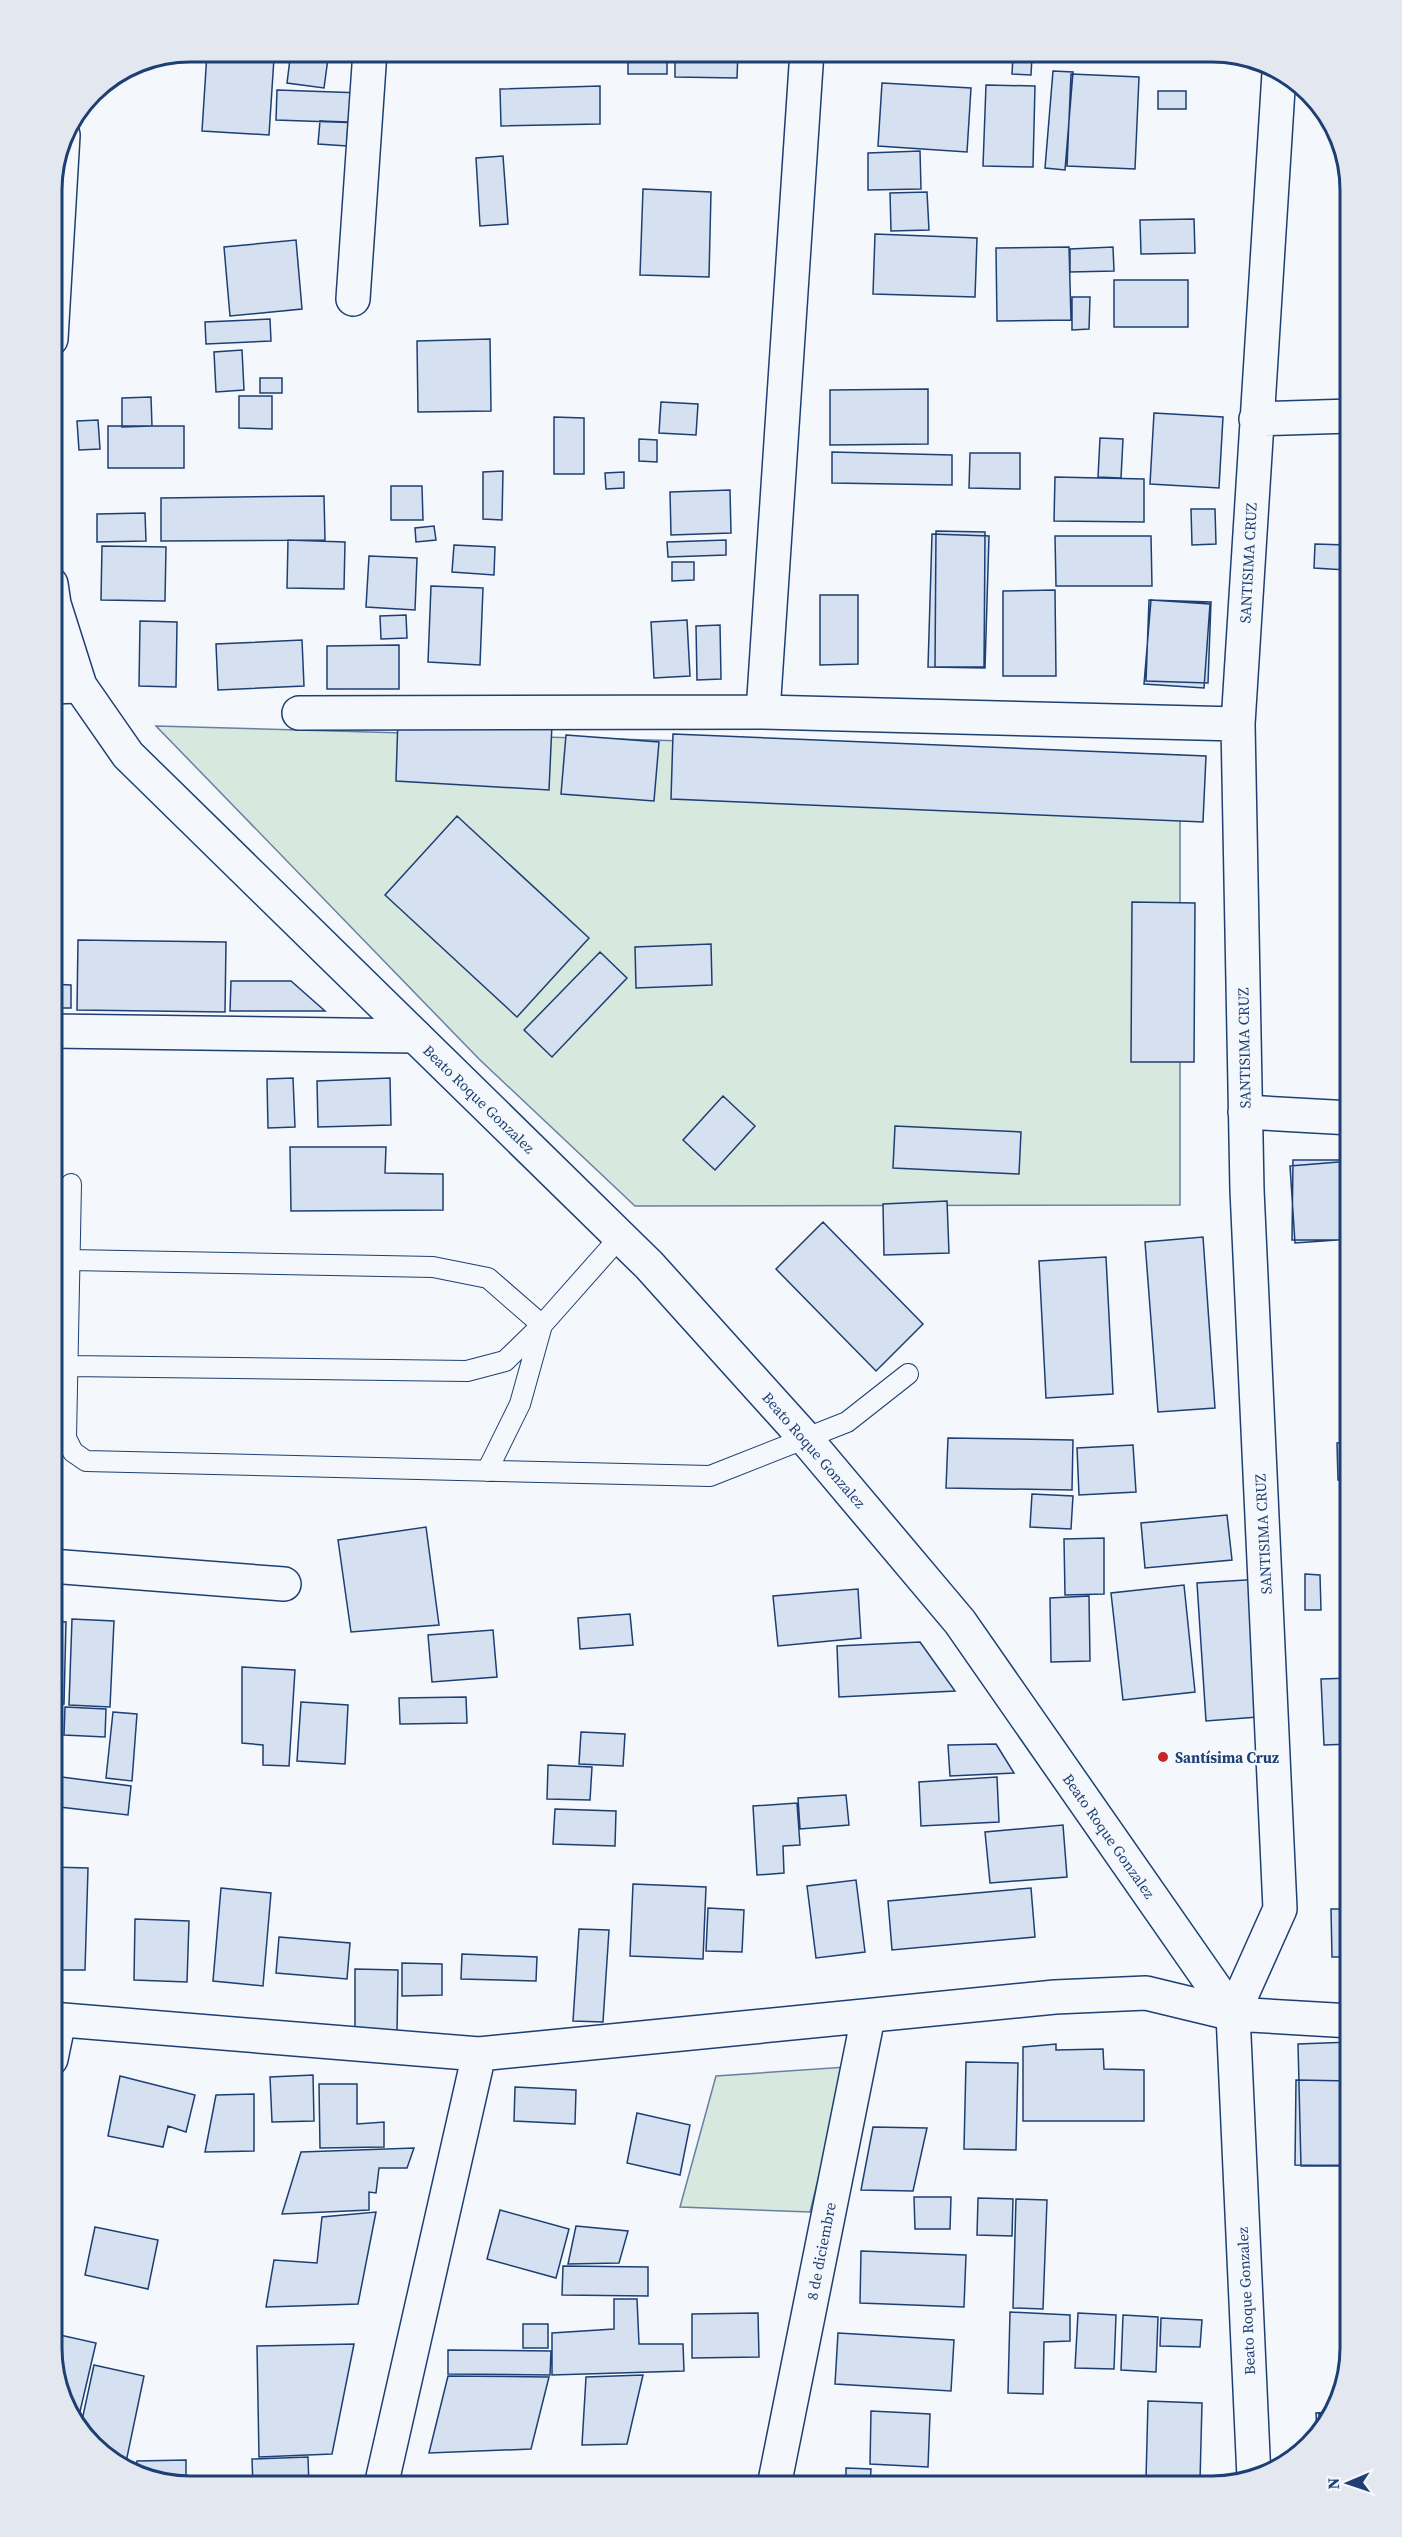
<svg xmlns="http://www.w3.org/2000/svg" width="1402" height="2537" font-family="'Source Serif 4',serif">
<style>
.green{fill:#d7e8df;stroke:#687fa3;stroke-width:1.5}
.building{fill:#d5e0f0;stroke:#1d3f73;stroke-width:1.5}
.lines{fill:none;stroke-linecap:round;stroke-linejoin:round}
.lane-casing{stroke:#1d3f73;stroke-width:22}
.street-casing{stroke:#1d3f73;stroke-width:36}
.secondary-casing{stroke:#1d3f73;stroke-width:36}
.lane{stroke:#f4f7fb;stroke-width:20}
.street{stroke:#f4f7fb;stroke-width:33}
.secondary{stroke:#f4f7fb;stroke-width:33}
.poi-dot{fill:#c62828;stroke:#f4f7fb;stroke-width:2}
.labels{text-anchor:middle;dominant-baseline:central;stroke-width:4.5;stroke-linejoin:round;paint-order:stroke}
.street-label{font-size:15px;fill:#1d3f73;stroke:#f4f7fb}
.poi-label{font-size:15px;font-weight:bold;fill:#1d3f73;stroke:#f4f7fb;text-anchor:start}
.rim{fill:none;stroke:#1d3f73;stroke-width:3}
</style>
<rect width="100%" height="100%" fill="#f4f7fb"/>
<path class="green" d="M156,726L1180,755V1205L635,1206L479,1059Z
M846,2067L810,2212L680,2207L716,2076Z"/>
<path class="building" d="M291,51H329L324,88L287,83Z
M628,51H667V74H628Z
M675,51H738L737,78L675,77Z
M1012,51H1050L1049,56Z
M207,53L274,58L269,135L202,131Z
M1013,56L1032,57L1031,75L1012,74Z
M1053,71L1073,72L1065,170L1045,168Z
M1071,74L1139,77L1135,169L1067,166Z
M882,83L971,88L967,152L878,146Z
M986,85L1035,86L1033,167L983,166Z
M600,86V124L501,126L500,89Z
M277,90L362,93L361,123L276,120Z
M1158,91H1186V109H1158Z
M320,121L348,122L347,146L318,144Z
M920,151L921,189L868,190V153Z
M503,156L508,224L480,226L476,158Z
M643,189L711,192L709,277L640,275Z
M927,192L929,230L891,231L890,193Z
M1194,219L1195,253L1141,254L1140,220Z
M875,234L977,238L975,297L873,294Z
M296,240L302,309L230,316L224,247Z
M1069,247L1071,320L997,321L996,248Z
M1113,247L1114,271L1070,272V249Z
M1114,280H1188V327H1114Z
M1072,297H1090L1089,329L1072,330Z
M270,319L271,341L206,344L205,322Z
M490,339L491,411L418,412L417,341Z
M242,350L244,390L216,392L214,352Z
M260,378H282V393H260Z
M928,389V444L830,445V390Z
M239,396H272V429L239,428Z
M151,397L152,426L122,427V398Z
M661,402L698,404L696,435L659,433Z
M1154,413L1223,417L1219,488L1150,484Z
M554,417L584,418V474H554Z
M98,420L100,449L79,450L77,421Z
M108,426H184V468H108Z
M1100,438L1123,439L1121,478L1098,477Z
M639,439L657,440V462L639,461Z
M832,452L952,455V485L832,483Z
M970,453H1020V489L969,488Z
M503,471L502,520L483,519V472Z
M624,472V488L606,489L605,473Z
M1055,477L1144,479V522L1054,521Z
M391,486H422L423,520H391Z
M730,490L731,533L671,535L670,492Z
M324,496L325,540L161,541V498Z
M1191,509H1215L1216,544L1192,545Z
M145,513L146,541L97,542V514Z
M434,526L436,540L416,542L415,528Z
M936,531L985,532L984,667H935Z
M932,534L989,536L985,668L928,667Z
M1055,536H1151L1152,586H1056Z
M288,540L345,542L344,589L287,588Z
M726,540V555L668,557L667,542Z
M1315,544L1347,545L1346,570L1314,568Z
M454,545L495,547L494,575L452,572Z
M102,546L166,547L165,601L101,600Z
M369,556L417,558L415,610L366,607Z
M672,562H694V580L672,581Z
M431,586L483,588L480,665L428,662Z
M1055,590L1056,676H1003V591Z
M820,595H858V664L820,665Z
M1149,600L1211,602L1208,683L1146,681Z
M1151,600L1210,604L1204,688L1144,684Z
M406,615L407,638L381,639L380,616Z
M687,620L690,676L654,678L651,622Z
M140,621L177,622L176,687L139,686Z
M720,625L721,679L697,680L696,626Z
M302,640L304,686L218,690L216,644Z
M399,645V689H327V646Z
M398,717L552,724L549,790L396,781Z
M673,734L1206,756L1203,822L671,799Z
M566,735L659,742L654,801L561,794Z
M457,816L589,938L517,1017L385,895Z
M1132,902L1195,903L1194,1062H1131Z
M78,940L226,942L225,1012L77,1010Z
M711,944L712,985L636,988L635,947Z
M600,952L627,978L552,1057L524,1030Z
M231,981H291L325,1011H230Z
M51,984L71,985V1008H51Z
M293,1078L295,1127L268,1128L267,1079Z
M390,1078L391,1125L318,1127L317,1081Z
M723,1096L755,1126L715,1170L683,1140Z
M895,1126L1021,1132L1019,1174L893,1168Z
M290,1147H386L385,1173L443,1174V1210L291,1211Z
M1293,1160H1351V1240H1292Z
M1351,1161V1239L1295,1243L1290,1166Z
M947,1201L949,1253L884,1255L883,1204Z
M823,1222L923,1324L876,1371L776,1269Z
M1203,1237L1215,1408L1158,1412L1145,1242Z
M1106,1257L1113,1394L1046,1398L1039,1261Z
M948,1438L1073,1440L1072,1490L946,1488Z
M1351,1442V1480H1338L1337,1443Z
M1133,1445L1136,1492L1079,1495L1077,1448Z
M1351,1486V1570L1342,1571L1340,1487Z
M1032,1494L1073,1496L1071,1529L1030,1527Z
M1227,1515L1232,1560L1145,1568L1141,1523Z
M426,1527L439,1625L351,1632L338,1540Z
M1104,1538V1594L1065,1595L1064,1539Z
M1305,1574L1320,1575L1321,1610H1305Z
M1262,1579L1271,1716L1206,1721L1197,1583Z
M1184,1585L1195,1692L1123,1700L1111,1593Z
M858,1589L861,1638L778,1646L773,1596Z
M1089,1596L1090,1661L1051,1662L1050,1598Z
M630,1614L633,1645L580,1649L578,1618Z
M72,1619L114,1621L110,1707L69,1705Z
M51,1621L66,1622L64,1704H51Z
M493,1630L497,1677L432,1682L428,1635Z
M920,1642L955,1691L839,1697L837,1646Z
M242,1667L295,1670L289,1766L263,1765V1745L242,1743Z
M1351,1678V1744L1324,1745L1321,1679Z
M466,1697L467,1723L400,1724L399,1698Z
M301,1702L348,1705L345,1764L297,1761Z
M65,1707L106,1709L105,1737L64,1735Z
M113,1712L137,1714L132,1781L106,1778Z
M581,1732L625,1734L623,1766L579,1764Z
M996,1744L1014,1773L950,1776L948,1745Z
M548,1765L592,1767L590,1800L547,1799Z
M54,1776L131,1786L128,1815L51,1806Z
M997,1777L999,1822L921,1826L919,1782Z
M846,1795L849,1825L800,1829L798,1798Z
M797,1803L800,1845L783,1846L784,1873L757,1875L753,1806Z
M555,1809L616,1811L615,1846L553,1844Z
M1063,1825L1067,1877L990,1883L985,1832Z
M51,1867L88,1868L85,1970H51Z
M856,1880L865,1952L816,1958L807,1886Z
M633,1884L706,1887L703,1959L630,1956Z
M221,1888L271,1893L263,1986L213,1981Z
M1031,1888L1035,1937L892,1950L888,1901Z
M708,1908L744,1910L742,1952L706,1951Z
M1331,1909H1351V1957H1332Z
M135,1919L189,1921L187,1982L134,1980Z
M579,1929L609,1930L603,2022L573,2021Z
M279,1937L350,1943L347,1979L276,1973Z
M462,1954L537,1957L536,1981L461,1979Z
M402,1963L442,1964V1995L402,1996Z
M355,1969L398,1970L397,2034H355Z
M1351,2042V2165L1301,2166L1298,2044Z
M1056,2044V2050L1103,2049L1104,2069L1144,2070V2121H1023V2047Z
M966,2062L1018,2063L1016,2150L964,2149Z
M313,2075L314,2121L272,2122L270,2077Z
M120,2076L195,2095L186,2132L168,2126L163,2147L108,2136Z
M1296,2080L1351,2081V2166L1295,2165Z
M319,2084H357V2124L384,2122V2147L320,2148Z
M515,2087L576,2090L575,2124L514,2121Z
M254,2094V2151L205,2152L216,2095Z
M637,2113L690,2125L680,2175L627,2163Z
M873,2127L927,2128L913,2191L861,2190Z
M414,2148L407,2168H379L376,2193L369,2192V2210L282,2214L301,2152Z
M914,2197H951L950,2229H915Z
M978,2198L1013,2199L1012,2236L977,2235Z
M1016,2199L1047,2200L1043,2309L1013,2308Z
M500,2210L569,2229L556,2278L487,2259Z
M376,2212L358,2304L266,2307L274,2260L317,2263L322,2217Z
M576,2226L628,2231L619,2263L568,2264Z
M95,2227L158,2240L148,2289L85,2275Z
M861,2251L966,2255L964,2307L860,2303Z
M563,2266L648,2267V2296L562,2295Z
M614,2299H637L639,2344H683L684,2371L552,2375V2333L614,2329Z
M1010,2312L1070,2315V2341L1044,2342L1043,2394L1008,2393Z
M758,2313L759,2357L692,2358V2314Z
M1078,2313L1116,2315L1114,2369L1075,2368Z
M1123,2315L1158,2317L1156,2372L1121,2370Z
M1161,2318L1202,2320L1200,2347L1160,2346Z
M523,2324H548V2348H523Z
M51,2333L96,2343L78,2420L62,2401L51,2348Z
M838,2333L954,2340L951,2391L835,2384Z
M354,2344L332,2454L259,2457L257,2346Z
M448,2350L551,2351L550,2375L448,2374Z
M94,2365L144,2376L125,2467L112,2462L81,2425Z
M643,2375L627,2444L582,2445L586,2377Z
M448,2376L549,2377L531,2449L429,2453Z
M1148,2401L1202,2403L1200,2481L1146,2480Z
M871,2411L930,2414L928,2467L870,2464Z
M1332,2412L1328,2424L1317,2433L1316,2413Z
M1319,2414H1331L1328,2424L1320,2431Z
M308,2457L309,2486H253L252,2459Z
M186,2460V2486L135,2470L137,2461Z
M846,2468L871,2469L870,2486H846Z"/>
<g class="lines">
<defs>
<path id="lane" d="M71,1184L66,1438L73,1452L86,1461L710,1476L847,1422L908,1374
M70,1260L433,1267L488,1278L542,1325L520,1404L487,1471
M68,1366L467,1371L505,1361L542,1325L620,1237"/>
<path id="street" d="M353,299L370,51
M1256,419L1351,416
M51,687L80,686
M763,712L807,51
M299,713L763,712L1238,724
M51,1031L415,1036
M1245,1112L1351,1118
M51,1566L284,1584
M51,2019L479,2054L1055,1997L1146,1993L1233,2014L1280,1909L1247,1190L1238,724L1279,73
M51,2059L59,2020
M381,2486L479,2054
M774,2486L868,2017"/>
<path id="secondary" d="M51,339L63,135
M51,584L54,604L80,686L128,755L649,1265L805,1438L960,1622L1233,2014L1254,2478
M1233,2014L1351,2021"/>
</defs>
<use href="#lane" class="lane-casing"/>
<use href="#street" class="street-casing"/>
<use href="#secondary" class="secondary-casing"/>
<use href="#lane" class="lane"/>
<use href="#street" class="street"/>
<use href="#secondary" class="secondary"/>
</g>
<circle class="poi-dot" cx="1163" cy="1757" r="6"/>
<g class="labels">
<g class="street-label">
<text transform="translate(1248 563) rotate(-87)">SANTISIMA CRUZ</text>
<text transform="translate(1244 1048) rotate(-91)">SANTISIMA CRUZ</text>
<text transform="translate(479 1099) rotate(44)">Beato Roque Gonzalez</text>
<text transform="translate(814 1450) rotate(49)">Beato Roque Gonzalez</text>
<text transform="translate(1263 1534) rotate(-93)">SANTISIMA CRUZ</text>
<text transform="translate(1109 1836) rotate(55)">Beato Roque Gonzalez</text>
<text transform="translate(821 2251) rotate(-79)">8 de diciembre</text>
<text transform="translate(1246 2301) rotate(-93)">Beato Roque Gonzalez</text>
</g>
<g class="poi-label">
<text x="1175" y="1757">Santísima Cruz</text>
</g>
</g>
<path d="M0 0H1402V2537H0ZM190 62H1212A128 128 0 0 1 1340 190V2348A128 128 0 0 1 1212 2476H190A128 128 0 0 1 62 2348V190A128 128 0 0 1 190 62Z" fill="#e3e8f0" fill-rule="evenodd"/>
<path class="rim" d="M190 62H1212A128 128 0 0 1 1340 190V2348A128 128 0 0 1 1212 2476H190A128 128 0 0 1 62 2348V190A128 128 0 0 1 190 62Z"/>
<g transform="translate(1348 2483) rotate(268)" stroke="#f4f7fb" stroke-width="4.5" paint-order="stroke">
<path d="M0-4.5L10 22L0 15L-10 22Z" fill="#1d3f73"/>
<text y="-9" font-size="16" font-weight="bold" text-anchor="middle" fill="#1d3f73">N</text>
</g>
</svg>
